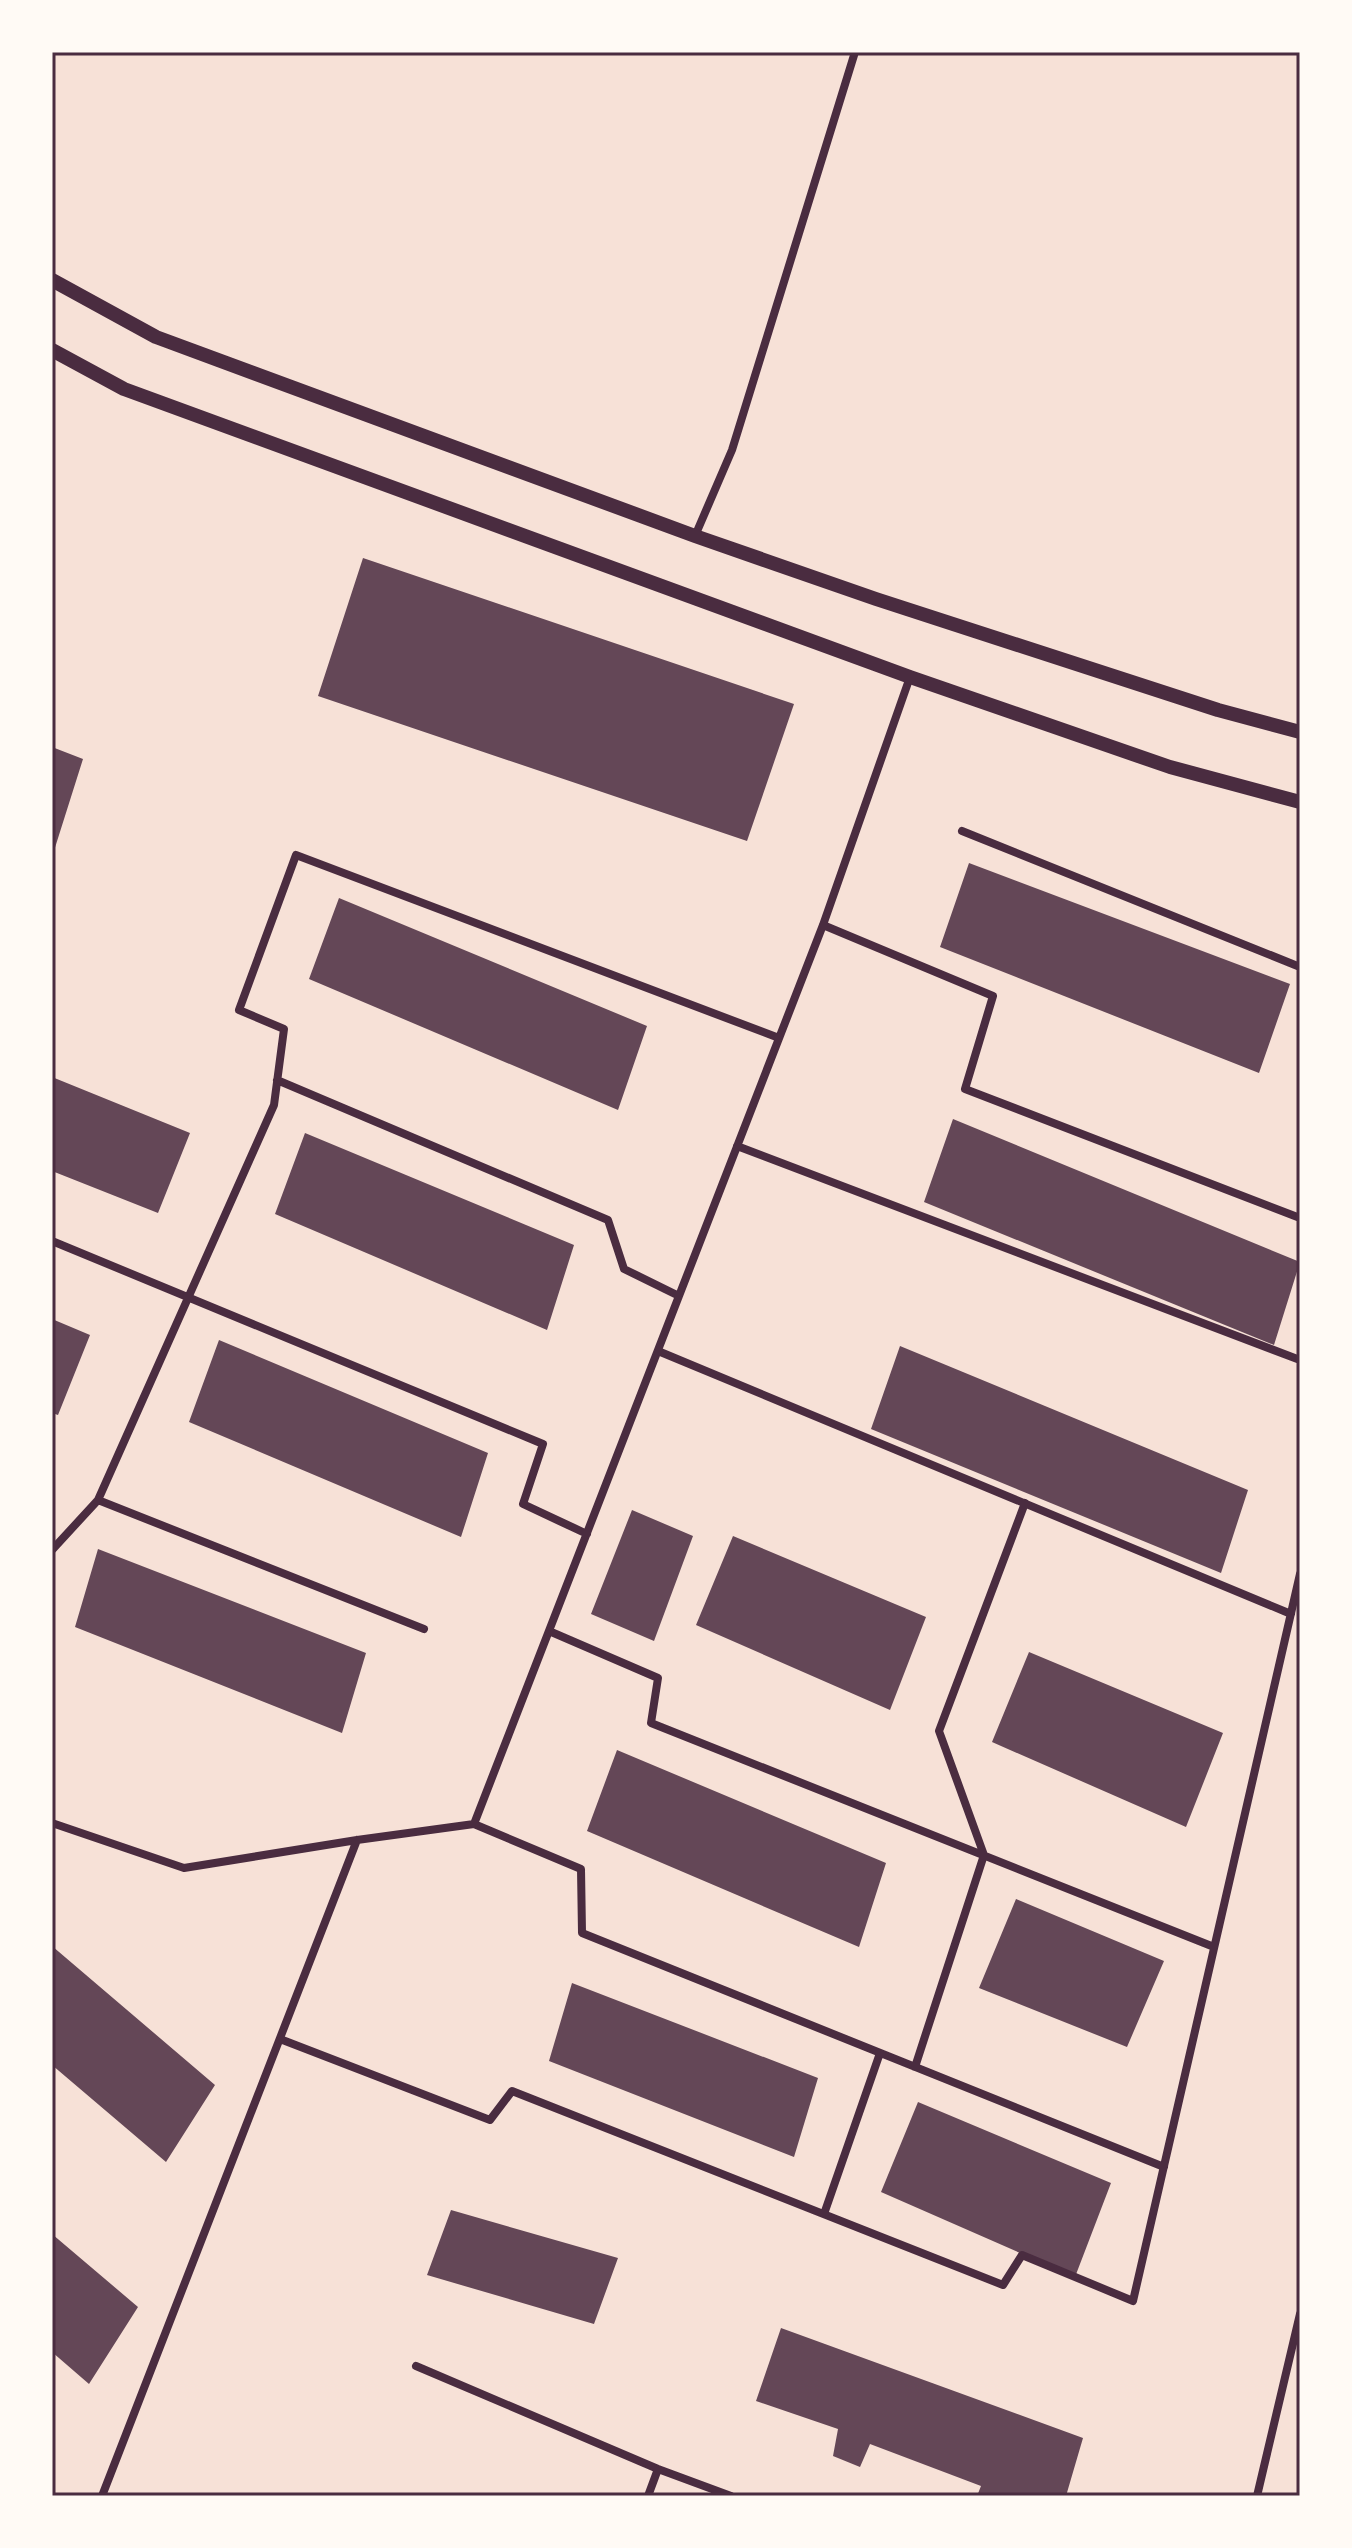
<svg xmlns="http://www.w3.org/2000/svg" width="1352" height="2548" font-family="Rubik,sans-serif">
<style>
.building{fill:#644757}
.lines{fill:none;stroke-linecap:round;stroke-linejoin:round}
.minor{stroke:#4a2c40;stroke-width:8}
.tertiary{stroke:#4a2c40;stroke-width:14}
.neatline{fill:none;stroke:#4a2c40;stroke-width:3}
</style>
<rect width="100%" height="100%" fill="#f7e1d7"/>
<path class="building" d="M363,558L794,704L747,841L318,696Z
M52,747L83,759L53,854H52Z
M969,863L1290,984L1259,1073L940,947Z
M339,898L647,1026L618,1110L309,979Z
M52,1077L190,1133L158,1213L52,1171Z
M953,1119L1300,1262L1274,1345L924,1202Z
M305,1133L574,1245L547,1330L275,1214Z
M52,1319L90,1335L58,1415L52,1413Z
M219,1340L488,1453L461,1537L189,1422Z
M900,1346L1248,1490L1221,1573L871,1429Z
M632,1510L693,1536L654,1641L591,1614Z
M733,1536L926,1617L890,1710L696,1625Z
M98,1549L366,1653L342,1733L75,1627Z
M1029,1652L1223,1733L1186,1827L992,1742Z
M617,1750L886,1863L859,1947L587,1831Z
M1016,1899L1164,1961L1127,2047L979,1988Z
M52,1946L215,2085L166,2162L52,2065Z
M572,1983L818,2078L794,2157L549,2061Z
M918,2102L1111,2183L1075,2277L881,2192Z
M451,2210L618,2258L594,2324L427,2275Z
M52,2234L138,2307L89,2384L52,2352Z
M781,2328L1083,2438L1066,2496H977L981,2486L870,2444L860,2467L833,2456L838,2429L756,2401Z"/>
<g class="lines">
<path class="minor" d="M695,536L732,450L855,52
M962,831L1300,967
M823,925L993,996L965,1089L1300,1218
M277,1080L608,1220L624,1269L679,1296
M737,1146L1300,1360
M52,1241L543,1444L523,1504L587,1534
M658,1351L1291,1614
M98,1500L424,1629
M52,1550L98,1500L274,1105L284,1029L239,1010L296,855L779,1038
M549,1631L658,1678L651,1723L1214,1947
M52,1823L184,1868L357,1840L474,1824L823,925L910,677
M474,1824L581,1869L582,1933L1164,2167
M280,2039L490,2120L512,2091L1003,2285L1022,2255L1133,2301L1300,1574
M915,2067L984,1855L939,1731L1025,1503
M824,2214L880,2053
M416,2366L658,2469L731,2496
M102,2496L357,1840
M648,2496L658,2469
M1257,2496L1300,2314"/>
<path class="tertiary" d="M52,280L156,337L695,536L876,599L1218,710L1300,732
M52,350L124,389L910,677L1170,767L1300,802"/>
</g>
<rect width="1352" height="2548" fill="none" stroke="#fffaf5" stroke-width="108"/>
<rect x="54" y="54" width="1244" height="2440" class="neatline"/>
</svg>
